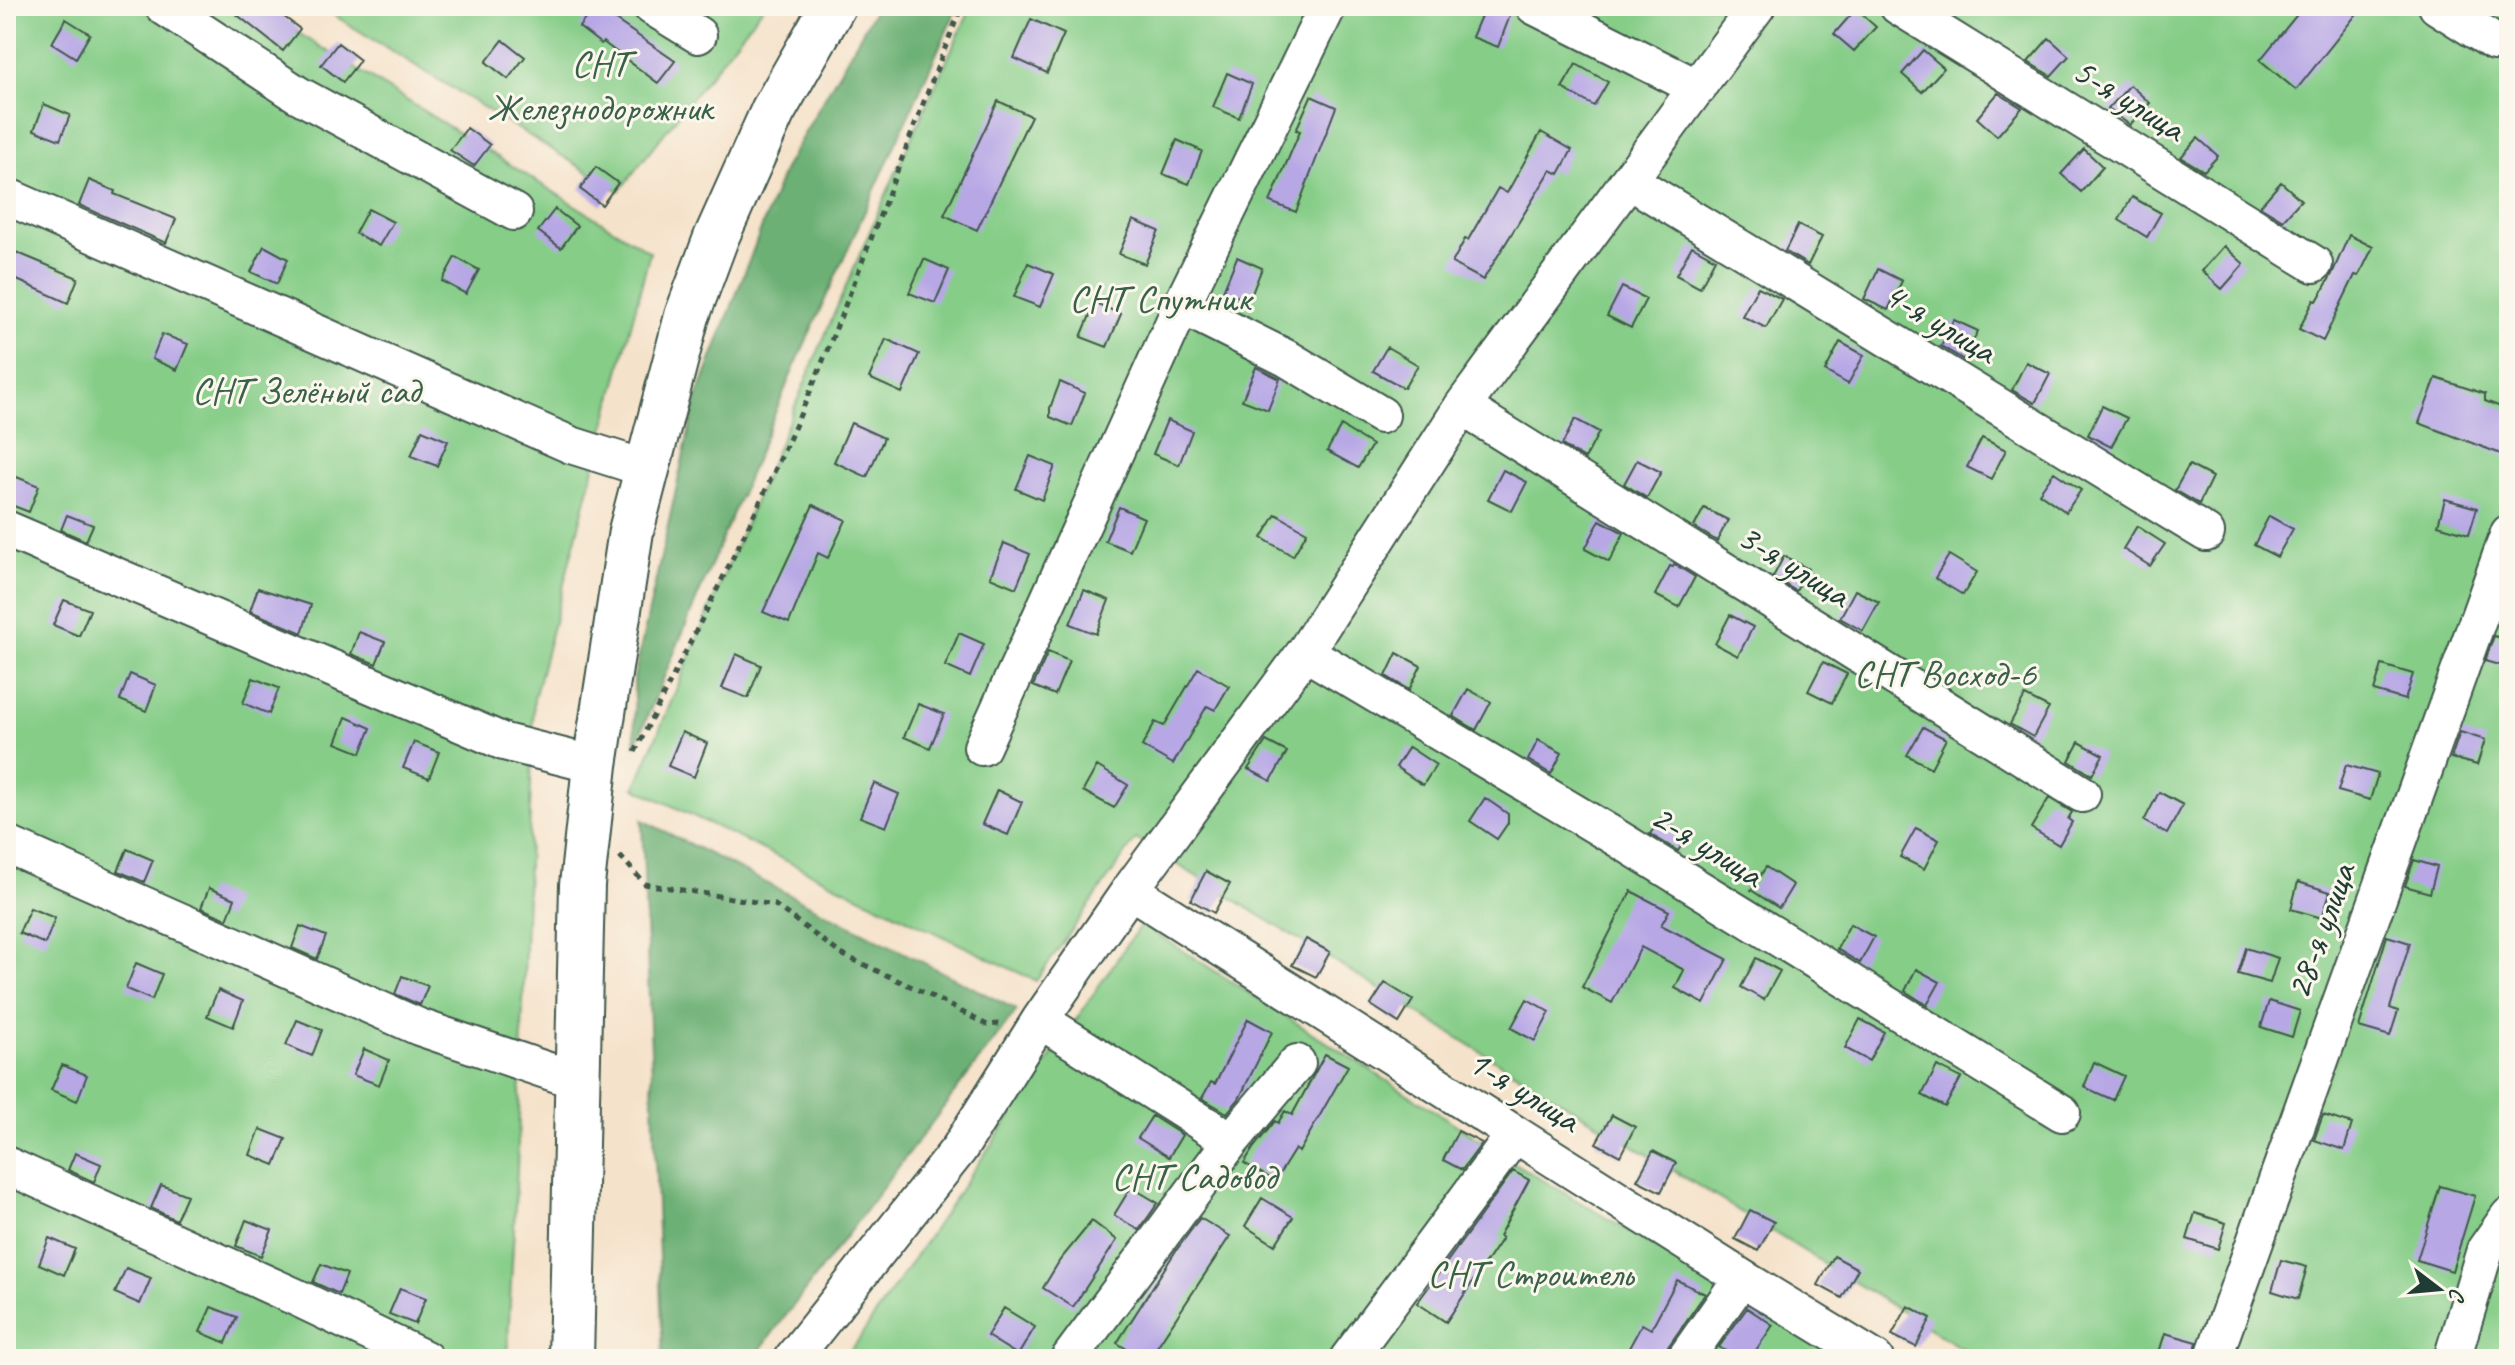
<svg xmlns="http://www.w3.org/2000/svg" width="2515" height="1365" font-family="Caveat,sans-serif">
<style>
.green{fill:#86cd88;stroke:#52855e;stroke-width:2}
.forest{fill:#6cb074;stroke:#467654;stroke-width:2}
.building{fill:#b7a7e5}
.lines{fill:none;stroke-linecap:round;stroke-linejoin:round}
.minor-casing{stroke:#3f564a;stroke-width:40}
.major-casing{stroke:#3f564a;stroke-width:48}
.path{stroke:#3f564a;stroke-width:5;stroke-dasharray:6 6;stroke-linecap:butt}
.minor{stroke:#fff;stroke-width:36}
.major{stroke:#fff;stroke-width:44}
.labels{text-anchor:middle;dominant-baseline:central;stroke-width:6;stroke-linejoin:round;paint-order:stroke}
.park-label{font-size:38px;fill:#396149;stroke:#fbf7ec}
.street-label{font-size:38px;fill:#1f3d34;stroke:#fbf7ec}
</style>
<rect width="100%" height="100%" fill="#fbf7ec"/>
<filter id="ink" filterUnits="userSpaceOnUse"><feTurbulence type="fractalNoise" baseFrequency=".0125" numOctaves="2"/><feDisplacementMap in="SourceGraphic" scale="16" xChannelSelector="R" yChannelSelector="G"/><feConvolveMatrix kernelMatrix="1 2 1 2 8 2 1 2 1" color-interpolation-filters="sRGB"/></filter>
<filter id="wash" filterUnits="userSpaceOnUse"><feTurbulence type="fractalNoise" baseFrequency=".006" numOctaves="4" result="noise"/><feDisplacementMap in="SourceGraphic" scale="32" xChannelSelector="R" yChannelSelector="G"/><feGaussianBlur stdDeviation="1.8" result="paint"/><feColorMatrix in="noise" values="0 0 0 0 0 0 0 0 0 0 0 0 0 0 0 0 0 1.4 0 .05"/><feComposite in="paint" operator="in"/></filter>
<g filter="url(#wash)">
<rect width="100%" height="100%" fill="#f5e2ca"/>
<path class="green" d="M6,6H255L650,252L534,699L517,1169L507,1359H6Z
M319,6H764L619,191Z
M972,6H2509V1359H1979L1136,839L1036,981L635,788C745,527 851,263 972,6Z
M1141,924L1502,1154L1352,1359H842L857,1342Z
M1509,1160L1844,1359H1357Z"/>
<path class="forest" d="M877,6H958L793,370L635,746L634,678L696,400L784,169Z
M642,820L1017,1010L753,1359H663Z"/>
<g id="blocks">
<path class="building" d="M226,6H270L300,29L283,51Z
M595,6L675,61L658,83L603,42L601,44L579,27Z
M1485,6H1494L1511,13L1498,47L1472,37Z
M2304,6H2363L2296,90L2260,60Z
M1856,9L1876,27L1854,51L1834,34Z
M66,19L90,34L76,58L52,43Z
M1031,19L1064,34L1047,73L1014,58Z
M2049,38L2069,56L2051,76L2028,62Z
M503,40L525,57L508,79L486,62Z
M338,43L360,60L343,82L321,65Z
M1923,50L1944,68L1922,92L1902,74Z
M1576,64L1608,82L1594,106L1562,88Z
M1227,73L1252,84L1239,118L1213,107Z
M2130,85L2150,103L2130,125L2108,109Z
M1998,93L2022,108L1997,136L1977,118Z
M1311,96L1336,107L1296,212L1270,202L1300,131L1296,130Z
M998,101L1031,116L977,230L944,215Z
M44,104L70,115L60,140L34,130Z
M467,128L490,145L474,166L450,150Z
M1541,132L1572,150L1559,174L1551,170L1483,280L1452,263L1465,239L1468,240L1498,188L1507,193Z
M2198,138L2218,156L2204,171L2181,157Z
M1177,140L1202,151L1189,184L1163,174Z
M2084,149L2103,167L2081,192L2061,174Z
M596,167L618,183L602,205L580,189Z
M89,180L115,191L114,194L176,219L166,243L79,205Z
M2281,182L2301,200L2283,220L2260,206Z
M2132,197L2161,213L2147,237L2119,220Z
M368,209L393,222L379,246L355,233Z
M555,209L577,226L561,248L538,231Z
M1133,220L1159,231L1145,264L1119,254Z
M1798,225L1822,237L1808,265L1785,251Z
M2349,235L2373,247L2359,276L2355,275L2323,341L2299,329L2314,300L2317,301L2332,274Z
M264,246L288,259L277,284L251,272Z
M1692,246L1715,259L1700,288L1676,275Z
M2224,246L2244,264L2222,289L2202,271Z
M6,248L78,278L68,303L6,275Z
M455,257L479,270L466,294L442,281Z
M1237,257L1262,268L1249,301L1223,291Z
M924,259L949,270L935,303L909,293Z
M1028,263L1054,274L1040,307L1014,297Z
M1878,269L1902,281L1888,310L1864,299Z
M1622,287L1646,299L1631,328L1607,316Z
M1758,287L1782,299L1766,328L1742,316Z
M1095,303L1121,314L1107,347L1081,337Z
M1954,320L1978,331L1964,360L1941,346Z
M162,334L188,344L177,370L152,359Z
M886,339L919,354L902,393L869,378Z
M1840,342L1864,355L1848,384L1825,371Z
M1387,347L1418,365L1404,388L1373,371Z
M2026,362L2050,374L2035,403L2012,390Z
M1256,367L1280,379L1268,410L1242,400Z
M2436,378L2485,394V401L2509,410V457L2419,423Z
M1060,382L1085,393L1072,426L1050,417V408Z
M2102,406L2127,418L2111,447L2088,435Z
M1575,419L1599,432L1585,459L1562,445Z
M1167,420L1192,431L1179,465L1153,454Z
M851,423L884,438L867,477L834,462Z
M1341,426L1372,445L1358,468L1327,451Z
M422,430L448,441L437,466L411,456Z
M1982,438L2006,450L1991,479L1967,467Z
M1030,456L1055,466L1042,500L1016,489Z
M1637,460L1661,472L1647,498L1624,484Z
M2189,465L2212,477L2199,504L2175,490Z
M1503,470L1527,482L1512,511L1488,499Z
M2054,472L2081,490L2066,512L2039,493Z
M14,476L39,486L29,512L6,503V494Z
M2445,499L2477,508L2469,534L2438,525Z
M813,505L846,520L828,558L818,553L789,623L763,612Z
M1119,507L1144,518L1130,551L1105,541Z
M1704,508L1728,520L1717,541L1694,527Z
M1276,514L1307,532L1293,556L1262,538Z
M67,515L93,525L86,541L61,530Z
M2269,516L2293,529L2277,557L2254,545Z
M1600,520L1624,533L1609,562L1585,549Z
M2137,526L2165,544L2150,566L2123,549Z
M1004,543L1030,554L1016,588L990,577Z
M1949,555L1977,572L1963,595L1935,578Z
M1784,556L1808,569L1796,591L1773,577Z
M1674,564L1695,577L1679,607L1655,595L1670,566L1673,567Z
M258,588L311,605L302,633L250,611Z
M1084,590L1109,600L1096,634L1070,624Z
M1855,590L1879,602L1863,631L1840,618Z
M64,600L90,610L79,636L53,625Z
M1730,615L1753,627L1738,656L1715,644Z
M359,632L385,642L376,664L351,654Z
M959,633L984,644L970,677L945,666Z
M2494,636L2509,640V668L2485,661Z
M1048,652L1069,661L1055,695L1033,686Z
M1397,653L1421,666L1409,690L1386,676Z
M736,654L761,665L748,698L722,688Z
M1823,662L1847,674L1832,703L1808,691Z
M2382,665L2413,674L2405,700L2374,691Z
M1198,668L1229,686L1215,710L1207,706L1173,764L1142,746L1155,722L1164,726Z
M130,674L156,685L146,711L120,700Z
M253,678L279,688L269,714L243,703Z
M1468,689L1491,702L1476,730L1453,716Z
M2025,696L2049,708L2033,737L2010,724Z
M918,704L944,714L930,748L904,737Z
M346,717L371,728L361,753L336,743Z
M1923,727L1946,739L1931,768L1907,755Z
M682,732L707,743L694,777L668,766Z
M2460,732L2485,740L2477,765L2451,758Z
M1538,740L1562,753L1551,774L1528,760Z
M1266,741L1287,752L1271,781L1248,769Z
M414,742L439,752L429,778L403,768Z
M2079,742L2103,755L2092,775L2069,761Z
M1409,747L1436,765L1423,785L1396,767Z
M2346,765L2378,774L2370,800L2338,791Z
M1097,766L1128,785L1114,808L1083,791Z
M874,783L899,794L886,827L860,817Z
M997,790L1022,802L1008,835L982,824Z
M2159,792L2183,805L2167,834L2144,821Z
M1485,798L1508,814V823L1497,839L1470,821Z
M2049,798L2072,812L2068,819L2072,822L2059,845L2031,828Z
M1661,818L1688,836L1678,851L1650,834Z
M1916,828L1939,840L1924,869L1900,857Z
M127,849L153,860L144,882L118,871Z
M2414,860L2437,867L2430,893L2405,886Z
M1766,867L1793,885L1779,908L1751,890Z
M1206,871L1230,884L1214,913L1191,900Z
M2298,882L2330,892L2322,918L2291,909Z
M209,888L235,899L227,919L201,908Z
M1631,891L1669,911L1661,925L1727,959L1704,1004L1675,988L1684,970L1641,947L1612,1003L1582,987Z
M30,908L55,918L45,944L19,933Z
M1850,924L1874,937L1860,963L1837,949Z
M300,926L326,936L317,959L292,948Z
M2387,936L2410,943L2390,1008L2398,1011L2390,1036L2359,1027Z
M1306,939L1330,952L1316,977L1292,965Z
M2246,948L2278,958L2270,983L2238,974Z
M1756,958L1780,971L1764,1000L1741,987Z
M136,963L162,974L152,1000L126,989Z
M1916,969L1940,982L1927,1005L1905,991Z
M402,976L428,986L420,1005L395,994Z
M1385,983L1413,1000L1399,1023L1371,1005Z
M218,990L243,1001L233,1027L207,1016Z
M1527,999L1550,1012L1535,1041L1511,1028Z
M2269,1001L2300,1011L2292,1037L2261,1027Z
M1248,1019L1272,1032L1239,1099L1227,1113L1202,1098L1211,1082L1215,1084Z
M1860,1019L1884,1032L1869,1061L1845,1048Z
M297,1020L322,1030L312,1056L286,1045Z
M364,1049L389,1060L379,1085L353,1075Z
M1325,1054L1348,1066L1299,1152L1295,1149L1275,1181L1244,1163L1254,1147L1275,1121L1278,1123L1285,1111L1292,1115Z
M2094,1062L2124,1076L2113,1100L2084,1087Z
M62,1065L87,1075L77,1101L51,1090Z
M1937,1066L1961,1078L1945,1107L1922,1095Z
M1612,1115L1635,1127L1620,1156L1596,1143Z
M2323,1115L2352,1124L2344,1150L2314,1140Z
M1152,1116L1182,1135L1169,1157L1138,1138Z
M260,1129L286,1139L275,1165L250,1155Z
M1458,1131L1482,1143L1462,1170L1443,1160Z
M1653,1151L1676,1163L1661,1192L1637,1180Z
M75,1153L101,1164L94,1182L68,1170Z
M1513,1171L1529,1180L1499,1236L1502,1238L1446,1322L1417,1303Z
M161,1185L187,1195L176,1220L151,1208Z
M2440,1186L2475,1196L2452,1271L2417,1260Z
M1131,1187L1158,1203L1139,1230L1114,1215Z
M1262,1198L1293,1217L1275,1245L1245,1226Z
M1750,1210L1774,1222L1758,1251L1735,1239Z
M2195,1213L2226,1223L2218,1249L2187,1239Z
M1200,1218L1230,1236L1149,1359H1143L1117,1343L1175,1252Z
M246,1220L272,1230L261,1256L236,1246Z
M1092,1221L1117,1240L1073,1307L1043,1288L1060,1260Z
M49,1238L75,1249L64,1275L39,1264Z
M1834,1256L1858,1269L1842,1298L1818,1285Z
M2281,1260L2307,1267L2298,1299L2272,1291Z
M321,1264L347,1274L339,1294L313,1282Z
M126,1268L151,1278L140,1304L115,1293Z
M1677,1280L1705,1294L1668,1347L1664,1359H1623L1642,1324L1651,1329Z
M400,1288L426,1298L415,1324L389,1314Z
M1908,1306L1931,1318L1916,1347L1892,1335Z
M211,1307L237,1317L226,1343L200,1332Z
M1004,1308L1035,1327L1018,1355L987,1336Z
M1747,1308L1773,1325L1750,1359H1739L1719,1347Z
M2165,1333L2197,1342L2193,1359H2157Z"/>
</g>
</g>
<g filter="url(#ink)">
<use href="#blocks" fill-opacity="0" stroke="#3f564a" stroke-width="2"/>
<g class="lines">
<defs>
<path id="minor" d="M163,6L297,94L514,212
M651,6L698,35
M1534,6L1698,88
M1898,6L2314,264
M2437,6L2494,42
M1630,181L2206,533
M6,196L571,445L647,469
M1182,306L1288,359L1381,415
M1462,407L2082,794
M6,529L504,742L595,765
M1305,652L1617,838L2062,1113
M982,747L1184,300L1328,6
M6,844L419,1027L578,1081
M1130,890L1742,1278L1875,1359
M1040,1020L1231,1141
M6,1165L300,1299L425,1359
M792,1359L959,1149L1040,1020L1130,890L1305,652L1462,407L1757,6
M1069,1359L1231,1141L1297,1063
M1348,1359L1515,1134
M1685,1359L1742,1278
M2213,1359L2509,533
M2452,1359L2485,1250L2509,1216"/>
<path id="major" d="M571,1359L582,885L595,765L631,531L687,316L716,238L773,111L833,6"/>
</defs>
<use href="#minor" class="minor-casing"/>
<use href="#major" class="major-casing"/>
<path class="path" d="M635,752C698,625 766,499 820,368C869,248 913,126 962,6
M620,856L645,884L775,905L841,954L925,993L987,1025L999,1024"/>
<use href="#minor" class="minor"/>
<use href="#major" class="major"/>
</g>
</g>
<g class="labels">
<g class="park-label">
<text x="600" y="63">СНТ<tspan x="600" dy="44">Железнодорожник</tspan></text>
<text x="1160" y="298">СНТ Спутник</text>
<text x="306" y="390">СНТ Зелёный сад</text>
<text x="1945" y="673">СНТ Восход-6</text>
<text x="1194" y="1176">СНТ Садовод</text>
<text x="1530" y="1273">СНТ Строитель</text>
</g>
<g class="street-label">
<text transform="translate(2129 99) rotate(32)">5-я улица</text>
<text transform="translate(1940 322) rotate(31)">4-я улица</text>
<text transform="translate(1794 565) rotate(32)">3-я улица</text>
<text transform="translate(1707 845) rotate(32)">2-я улица</text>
<text transform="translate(2320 931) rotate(-70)">28-я улица</text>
<text transform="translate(1524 1090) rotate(32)">1-я улица</text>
</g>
</g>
<rect width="2515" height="1365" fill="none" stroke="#fbf7ec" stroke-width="32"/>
<g transform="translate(2439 1289) rotate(106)" stroke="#fbf7ec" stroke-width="6" paint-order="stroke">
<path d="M0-6L14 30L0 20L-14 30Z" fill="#1f3d34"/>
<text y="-12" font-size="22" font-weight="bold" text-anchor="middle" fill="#1f3d34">С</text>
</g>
</svg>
